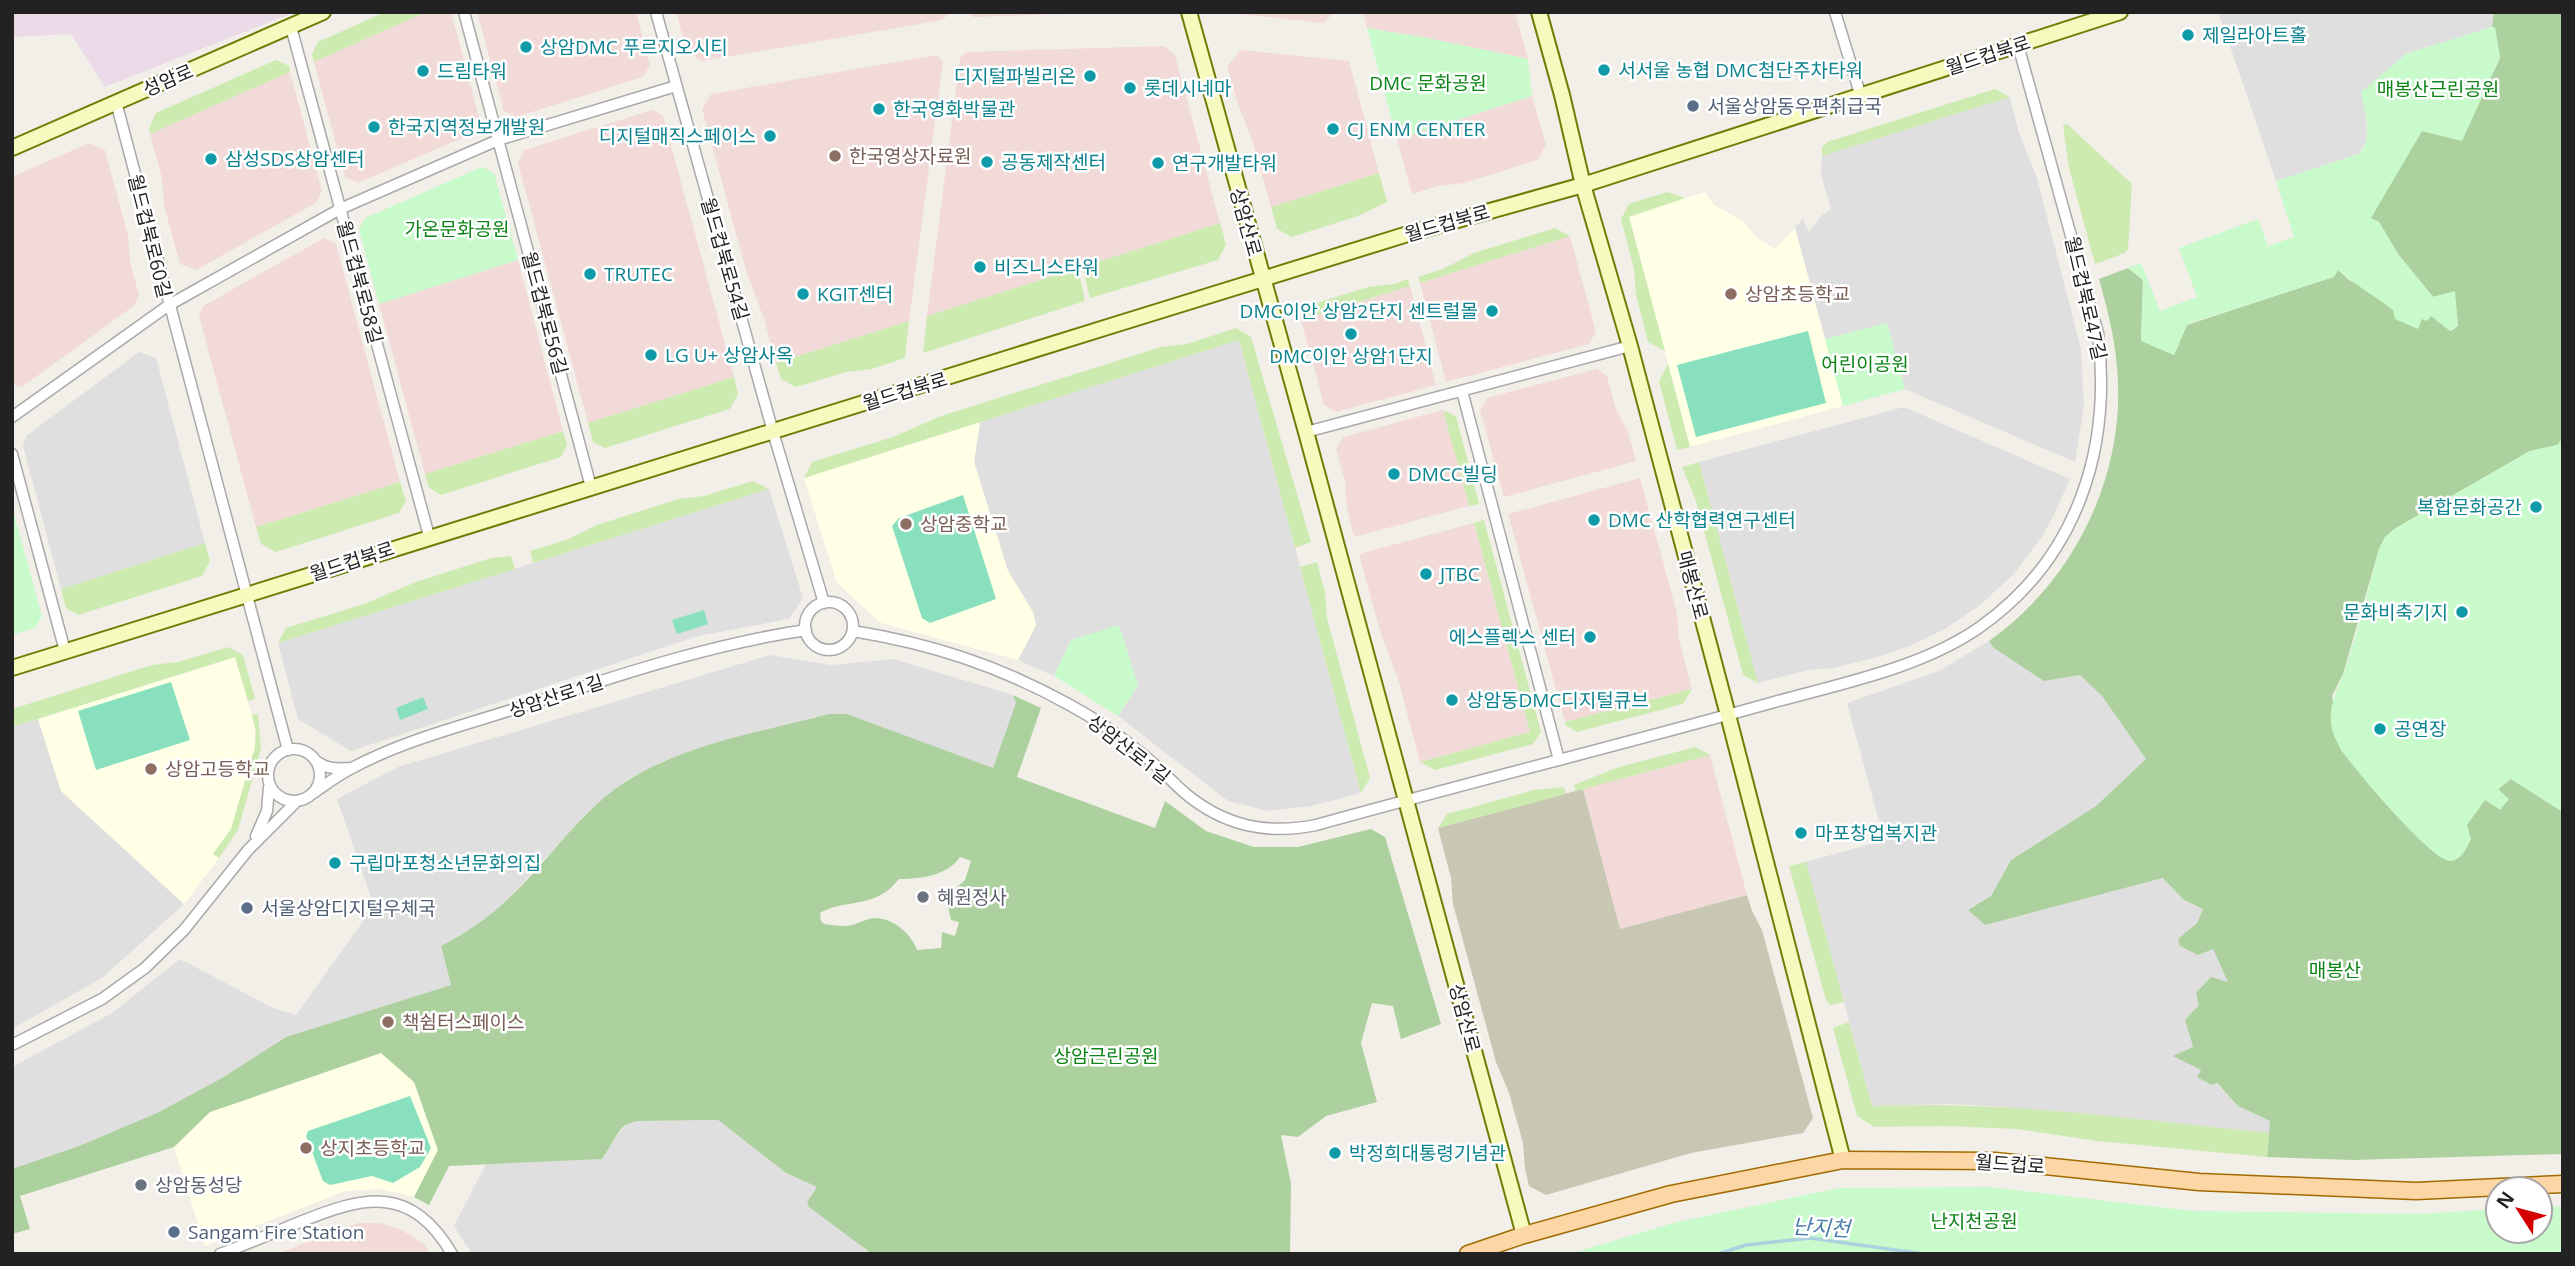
<svg xmlns="http://www.w3.org/2000/svg" width="2575" height="1266" font-family="'Open Sans','Noto Sans KR',sans-serif">
<style>
.residential{fill:#e0dfdf}
.commercial{fill:#f2dad9}
.industrial{fill:#ebdbe8}
.education{fill:#ffffe5}
.construction{fill:#c7c7b4}
.grass{fill:#cdebb0}
.forest{fill:#add19e;fill-rule:evenodd}
.park{fill:#c8facc}
.pitch{fill:#88e0be}
.lines{fill:none;stroke-linecap:round;stroke-linejoin:round}
.stream{stroke:#aad3df;stroke-width:3.5}
.minor-casing{stroke:#a9a9a9;stroke-width:13}
.secondary-casing{stroke:#707d05;stroke-width:18}
.primary-casing{stroke:#a06b00;stroke-width:19}
.minor{stroke:#fff;stroke-width:10}
.secondary{stroke:#f7fabf;stroke-width:14}
.primary{stroke:#fcd6a4;stroke-width:16}
.culture-dot{fill:#0f9aa8;stroke:#fff;stroke-width:2.5}
.service-dot{fill:#5c6f8a;stroke:#fff;stroke-width:2.5}
.education-dot{fill:#8d6e63;stroke:#fff;stroke-width:2.5}
.worship-dot{fill:#6b7280;stroke:#fff;stroke-width:2.5}
.labels{text-anchor:middle;dominant-baseline:central;stroke-width:5;stroke-linejoin:round;paint-order:stroke}
.culture-label{font-size:19px;fill:#0d838f;stroke:#fff;text-anchor:start}
.street-label{font-size:19px;fill:#222;stroke:#fff}
.park-label{font-size:19px;fill:#0c8416;stroke:#fff}
.service-label{font-size:19px;fill:#4e5e75;stroke:#fff;text-anchor:start}
.education-label{font-size:19px;fill:#785e54;stroke:#fff;text-anchor:start}
.worship-label{font-size:19px;fill:#5b616d;stroke:#fff;text-anchor:start}
.water-label{font-size:21px;font-style:italic;fill:#4a7aab;stroke:#fff}
</style>
<rect width="100%" height="100%" fill="#f2efe9"/>
<path class="residential" d="M2226,12H2494L2492,27L2406,54L2366,116L2367,139L2359,154L2276,181L2219,14Z
M2010,97L2018,130L2037,178L2081,349L2084,405L2075,462L1905,389L1887,323L1825,339L1795,228L1803,219L1809,232L1822,215L1831,209L1821,175L1822,156Z
M1239,340L1361,793L1311,806L1268,811L1228,801L1118,716L1138,685L1071,640L1054,676L1018,660L1036,625L1033,612L1008,571L974,462L980,422Z
M139,352L156,358L205,543L61,589L23,446L26,436Z
M1904,407L2070,479L2054,515L2043,535L2014,574L1979,606L1945,629L1912,645L1881,656L1834,668L1808,670L1758,683L1699,462Z
M769,489L803,598L789,619L698,636L351,751L298,719L278,643Z
M1989,641L2044,681L2080,675L2102,696L2146,759L2096,806L2011,860L1991,896L1968,910L1986,924L2164,878L2184,900L2203,909L2197,923L2178,939L2213,949L2229,983L2199,1005L2185,1020L2193,1047L2174,1056L2201,1070L2198,1076L2216,1083L2238,1106L2270,1121L2269,1133L2004,1107L1950,1104L1872,1106L1806,862L1884,840L1847,703L1939,671Z
M770,655L831,665L893,659L1013,695L1017,703L994,769L847,714H829L685,753L661,762L627,780L606,796L587,813L504,903L473,928L441,946L451,985L286,1037L222,1078L157,1113L79,1146L12,1169V1067L112,1013L180,959L273,1008L296,1015L374,906L337,799L398,767Z
M38,719L61,791L184,904L102,978L12,1029V727Z
M718,1120L786,1173L818,1187L810,1196L863,1249L872,1254H472L454,1226L486,1164L601,1159L625,1125L637,1121Z"/>
<path class="commercial" d="M426,12H451L480,121L474,133L358,183L345,177L314,62Z
M477,12H636L650,65L643,77L516,117L504,111Z
M676,12H949L943,20L702,61L687,52Z
M968,12H1125L973,17Z
M1219,12H1334L1324,23Z
M1363,12H1515L1528,59L1427,38L1367,28Z
M1164,46L1175,55L1220,223L927,316L960,58L967,52Z
M1241,50L1349,61L1379,173L1271,207L1254,146L1236,98L1227,66Z
M937,55L943,61L909,321L776,363L764,319L746,270L702,109L711,94Z
M290,72L322,191L316,203L196,270L180,264L164,205L162,178L150,134Z
M1532,96L1546,145L1537,160L1464,183L1438,186L1412,194L1397,139Z
M652,110L663,116L734,377L588,423L518,163L524,150Z
M89,143L105,150L128,236L130,262L139,295L135,305L22,387L12,384V177Z
M1570,236L1596,332L1589,344L1446,382L1420,283Z
M324,238L336,244L400,482L256,527L199,316L203,306Z
M518,260L563,431L425,474L379,304Z
M1410,286L1436,385L1336,412L1324,405L1301,320Z
M1596,369L1607,376L1616,409L1628,432L1636,461L1504,497L1480,410L1487,398Z
M1443,410L1469,506L1354,537L1347,508L1345,482L1336,449L1343,437Z
M1640,478L1677,613L1679,639L1692,689L1565,722L1508,514Z
M1474,523L1530,732L1420,762L1398,679L1380,631L1359,554Z
M1710,755L1747,895L1620,929L1583,789Z
M358,1223H380L400,1229L424,1244L430,1254H277Z"/>
<path class="industrial" d="M12,12H295L105,87L71,34L12,37Z"/>
<path class="education" d="M1705,192L1714,205L1743,221L1757,238L1775,249L1795,228L1843,406L1690,447L1629,216Z
M980,422L974,462L1008,571L1033,612L1036,625L1018,660L881,623L837,583L804,478Z
M236,657L255,727V747L231,829L213,854L219,858L184,904L61,791L38,719Z
M381,1053L414,1082L438,1150L414,1197L380,1189L345,1191L205,1246L174,1147L210,1112Z"/>
<path class="construction" d="M1583,789L1620,929L1747,895L1752,911L1762,930L1813,1118L1803,1133L1691,1153L1546,1195L1529,1186L1525,1169L1523,1143L1509,1093L1496,1062L1453,904L1451,878L1438,828Z"/>
<path class="grass" d="M385,12H426L314,62L312,54L318,42Z
M276,60L289,66L290,72L150,134L149,129L156,113Z
M1995,89L2010,97L1822,156V148L1827,142Z
M2067,124L2132,184L2128,249L2125,253L2095,264L2069,168L2063,126Z
M1379,173L1387,202L1358,216L1292,237L1277,229L1271,207Z
M1667,192L1685,198L1629,217L1665,351L1648,342L1636,295L1634,269L1621,219L1629,204Z
M1220,223L1226,244L1218,260L1090,298L1082,267Z
M1555,228L1570,236L1420,283L1418,277L1443,269L1474,253Z
M1078,268L1085,301L923,353L927,316Z
M1408,279L1410,286L1301,320L1310,305L1368,287L1394,284Z
M909,321L905,358L872,369L846,372L796,387L781,379L776,363Z
M1236,328L1251,337L1311,542L1295,548L1239,340L804,478L812,462L893,437L941,416L1161,347L1187,344Z
M1668,364L1690,447L1677,450L1659,381Z
M734,377L738,394L730,409L605,448L593,442L588,423Z
M1443,410L1456,416L1479,504L1469,506Z
M563,431L567,445L561,457L441,495L429,488L425,474Z
M1699,462L1758,683L1743,675L1696,501L1682,467Z
M753,481L769,489L533,563L530,551L566,540L597,525L678,499L704,496Z
M400,482L406,501L399,513L276,552L261,544L256,527Z
M1484,520L1541,732L1533,744L1435,770L1420,762L1530,732L1474,523Z
M205,543L210,561L202,576L78,615L66,608L61,589Z
M511,556L515,569L278,643L286,628L364,604L416,582L491,558Z
M1317,562L1325,592L1327,618L1370,778L1361,793L1300,567Z
M228,647L243,655L255,699L248,701L235,657L12,727V709L152,665L178,662Z
M1692,689L1683,704L1577,732L1565,725V722Z
M258,714L261,749L238,830L219,858L213,854L231,829L255,747L256,732L252,715Z
M1695,747L1710,755L1576,791L1574,785L1616,768Z
M1564,787L1566,794L1438,828L1447,814L1534,790Z
M1806,862L1844,1002L1830,1005L1826,1000L1789,866Z
M1849,1022L1872,1106C2005,1100 2137,1120 2269,1133L2267,1157L2097,1141L2017,1129L1944,1126L1874,1127L1857,1116L1833,1028Z"/>
<path class="forest" d="M2494,12H2563V438L2558,445L2530,451L2396,528L2385,537L2379,549L2343,674L2332,696L2341,750L2371,787L2440,857L2485,800H2508L2498,789L2511,779L2563,812V1154L2353,1160L2267,1157L2270,1121L2238,1106L2217,1083L2212,1085L2197,1077L2201,1070L2173,1056L2193,1047L2185,1020L2199,1005L2196,993L2211,977L2228,982L2213,949L2198,955L2180,946L2178,939L2197,923L2203,909L2184,900L2163,878L1985,925L1968,910L1991,896L2011,860L2096,806L2146,759L2102,696L2080,675L2044,681L1994,648L1989,641C2075,580 2127,473 2117,368C2115,338 2107,308 2099,279L2128,268L2143,280L2141,340L2174,355L2187,325L2333,277L2338,270L2349,280L2423,318L2431,315L2451,331L2458,326L2454,292L2433,297L2398,254L2379,222L2370,218L2422,131L2462,140L2500,58L2495,28L2492,27Z
M1013,695L1041,708L1017,777L1155,828L1165,801L1206,831L1254,847H1298L1371,829L1385,837L1441,1024L1401,1039L1393,1006L1372,1003L1361,1043L1377,1102L1326,1116L1298,1137L1281,1135L1291,1184L1290,1254H872L809,1207L807,1202L817,1187L786,1173L718,1120L637,1121L625,1125L620,1130L602,1159L449,1166L429,1205L414,1197L438,1150L414,1082L381,1053L210,1112L174,1147L20,1196L30,1229L12,1234V1169L79,1146L157,1113L222,1078L286,1037L451,985L441,946C466,933 490,917 510,897C544,865 570,826 606,796C667,746 755,734 829,714H847L993,768L1016,703ZM960,857L971,861L965,880L946,897L951,920L959,922L955,936L942,932L941,948L917,950C911,933 893,918 874,918C865,919 856,925 847,926C840,926 831,925 824,924L821,921L820,913C840,901 868,906 887,891C891,888 895,883 899,879C920,879 947,876 960,857Z"/>
<path class="park" d="M2492,27L2495,28L2500,57L2462,141L2422,131L2371,218L2379,222L2398,254L2433,297L2455,291L2458,326L2450,331L2431,316L2427,321L2422,319L2418,329L2395,319L2393,310C2375,296 2355,285 2338,270L2334,277L2187,324L2174,355L2141,341L2143,280L2128,268L2141,263L2160,311L2197,297L2179,248L2258,219L2268,246L2294,237L2276,181L2359,154C2374,137 2365,112 2361,92L2406,54Z
M1367,28L1427,38L1528,59L1532,96L1397,139Z
M482,167L494,173L518,260L379,304L359,230L365,218Z
M1887,323L1905,389L1843,406L1825,339Z
M2563,438V812L2511,779L2498,789L2509,799L2500,810L2485,800L2467,825L2471,839C2466,849 2462,860 2450,861C2432,861 2355,770 2343,752C2338,745 2331,731 2331,723C2329,703 2338,690 2344,672C2358,632 2368,590 2379,549L2385,537L2396,528L2530,451L2557,445Z
M12,506L42,616L35,628L12,635Z
M1119,625L1138,685L1118,716L1054,676L1071,640Z
M1991,1187L2192,1211L2420,1214L2498,1209V1231H2540V1207L2563,1206V1254H1569L1677,1222L1839,1188Z"/>
<path class="pitch" d="M1808,331L1826,403L1696,437L1677,365Z
M963,495L996,599L930,623L922,618L892,526L899,518Z
M704,610L708,624L677,634L672,620Z
M171,682L190,740L96,770L78,711Z
M423,697L428,709L400,720L396,708Z
M410,1096L431,1148L420,1167L393,1183L372,1176L330,1185L323,1181L306,1136L308,1131Z"/>
<g class="lines">
<path class="stream" d="M1718,1254L1746,1245L1810,1238L1924,1254"/>
<defs>
<path id="minor" d="M464,12L591,487
M656,12L773,432L824,603
M1835,12L1861,97
M291,27L429,536
M116,102L288,750
M1462,391L1559,760
M12,417L169,305L340,209L498,140L676,86
M1306,432L1630,346
M12,454L65,651
M805 626a24 24 0 1 1 48 0a24 24 0 1 1-48 0Z
M853,631C932,644 997,665 1068,704C1096,719 1123,738 1147,758C1161,769 1173,783 1186,794C1225,826 1267,835 1316,825C1467,783 1620,745 1771,703C1839,684 1922,668 1980,627C2078,558 2112,448 2098,333L2018,45
M268 775a26 26 0 1 1 52 0a26 26 0 1 1-52 0Z
M316,761C327,769 337,769 351,768
M312,794C325,785 338,775 352,768C408,738 473,723 533,703C622,674 712,644 806,630
M256,836L267,811L269,787
M12,1045L102,999L145,968L184,930L248,850L297,801
M220,1254C247,1244 273,1233 300,1222C364,1196 411,1184 452,1254"/>
<path id="secondary" d="M1189,12L1306,432L1524,1235
M1539,12L1562,95L1583,185L1630,346L1728,715L1843,1160
M12,148L323,12
M12,668L1114,325L1411,233L1583,185L2120,12"/>
<path id="primary" d="M1468,1254L1524,1235L1671,1194L1843,1160L1995,1161L2199,1182L2416,1191L2563,1184"/>
</defs>
<use href="#minor" class="minor-casing"/>
<use href="#secondary" class="secondary-casing"/>
<use href="#primary" class="primary-casing"/>
<use href="#minor" class="minor"/>
<use href="#secondary" class="secondary"/>
<use href="#primary" class="primary"/>
</g>
<g class="culture-dot">
<circle cx="2188" cy="35" r="7"/>
<circle cx="526" cy="47" r="7"/>
<circle cx="1604" cy="70" r="7"/>
<circle cx="423" cy="71" r="7"/>
<circle cx="1090" cy="76" r="7"/>
<circle cx="1130" cy="88" r="7"/>
<circle cx="879" cy="109" r="7"/>
<circle cx="374" cy="127" r="7"/>
<circle cx="1333" cy="129" r="7"/>
<circle cx="770" cy="136" r="7"/>
<circle cx="211" cy="159" r="7"/>
<circle cx="987" cy="162" r="7"/>
<circle cx="1158" cy="163" r="7"/>
<circle cx="980" cy="267" r="7"/>
<circle cx="590" cy="274" r="7"/>
<circle cx="803" cy="294" r="7"/>
<circle cx="1492" cy="311" r="7"/>
<circle cx="1351" cy="334" r="7"/>
<circle cx="651" cy="355" r="7"/>
<circle cx="1394" cy="474" r="7"/>
<circle cx="2536" cy="507" r="7"/>
<circle cx="1594" cy="520" r="7"/>
<circle cx="1426" cy="574" r="7"/>
<circle cx="2462" cy="612" r="7"/>
<circle cx="1590" cy="637" r="7"/>
<circle cx="1452" cy="700" r="7"/>
<circle cx="2380" cy="729" r="7"/>
<circle cx="1801" cy="833" r="7"/>
<circle cx="335" cy="863" r="7"/>
<circle cx="1335" cy="1153" r="7"/>
</g>
<g class="service-dot">
<circle cx="1693" cy="106" r="7"/>
<circle cx="247" cy="908" r="7"/>
<circle cx="174" cy="1232" r="7"/>
</g>
<g class="education-dot">
<circle cx="835" cy="156" r="7"/>
<circle cx="1731" cy="294" r="7"/>
<circle cx="906" cy="524" r="7"/>
<circle cx="151" cy="769" r="7"/>
<circle cx="388" cy="1022" r="7"/>
<circle cx="306" cy="1148" r="7"/>
</g>
<g class="worship-dot">
<circle cx="923" cy="897" r="7"/>
<circle cx="141" cy="1185" r="7"/>
</g>
<g class="labels">
<g class="culture-label">
<text x="2202" y="35">제일라아트홀</text>
<text x="540" y="47">상암DMC 푸르지오시티</text>
<text x="1618" y="70">서서울 농협 DMC첨단주차타워</text>
<text x="437" y="71">드림타워</text>
<text x="1076" y="76" text-anchor="end">디지털파빌리온</text>
<text x="1144" y="88">롯데시네마</text>
<text x="893" y="109">한국영화박물관</text>
<text x="388" y="127">한국지역정보개발원</text>
<text x="1347" y="129">CJ ENM CENTER</text>
<text x="756" y="136" text-anchor="end">디지털매직스페이스</text>
<text x="225" y="159">삼성SDS상암센터</text>
<text x="1001" y="162">공동제작센터</text>
<text x="1172" y="163">연구개발타워</text>
<text x="994" y="267">비즈니스타워</text>
<text x="604" y="274">TRUTEC</text>
<text x="817" y="294">KGIT센터</text>
<text x="1478" y="311" text-anchor="end">DMC이안 상암2단지 센트럴몰</text>
<text x="665" y="355">LG U+ 상암사옥</text>
<text x="1351" y="356" text-anchor="middle">DMC이안 상암1단지</text>
<text x="1408" y="474">DMCC빌딩</text>
<text x="2522" y="507" text-anchor="end">복합문화공간</text>
<text x="1608" y="520">DMC 산학협력연구센터</text>
<text x="1440" y="574">JTBC</text>
<text x="2448" y="612" text-anchor="end">문화비축기지</text>
<text x="1576" y="637" text-anchor="end">에스플렉스 센터</text>
<text x="1466" y="700">상암동DMC디지털큐브</text>
<text x="2394" y="729">공연장</text>
<text x="1815" y="833">마포창업복지관</text>
<text x="349" y="863">구립마포청소년문화의집</text>
<text x="1349" y="1153">박정희대통령기념관</text>
</g>
<g class="street-label">
<text transform="translate(1988 55) rotate(-18)">월드컵북로</text>
<text transform="translate(168 80) rotate(-23)">성암로</text>
<text transform="translate(1246 222) rotate(74)">상암산로</text>
<text transform="translate(1447 223) rotate(-16)">월드컵북로</text>
<text transform="translate(150 236) rotate(76)">월드컵북로60길</text>
<text transform="translate(725 259) rotate(74)">월드컵북로54길</text>
<text transform="translate(360 282) rotate(75)">월드컵북로58길</text>
<text transform="translate(2086 298) rotate(77)">월드컵북로47길</text>
<text transform="translate(545 313) rotate(75)">월드컵북로56길</text>
<text transform="translate(905 391) rotate(-17)">월드컵북로</text>
<text transform="translate(352 561) rotate(-18)">월드컵북로</text>
<text transform="translate(1693 585) rotate(75)">매봉산로</text>
<text transform="translate(556 696) rotate(-18)">상암산로1길</text>
<text transform="translate(1129 749) rotate(38)">상암산로1길</text>
<text transform="translate(1465 1018) rotate(75)">상암산로</text>
<text transform="translate(2010 1164) rotate(4)">월드컵로</text>
</g>
<g class="park-label">
<text x="1428" y="83">DMC 문화공원</text>
<text x="2438" y="89">매봉산근린공원</text>
<text x="457" y="229">가온문화공원</text>
<text x="1865" y="364">어린이공원</text>
<text x="2335" y="970">매봉산</text>
<text x="1106" y="1056">상암근린공원</text>
<text x="1974" y="1221">난지천공원</text>
</g>
<g class="service-label">
<text x="1707" y="106">서울상암동우편취급국</text>
<text x="261" y="908">서울상암디지털우체국</text>
<text x="188" y="1232">Sangam Fire Station</text>
</g>
<g class="education-label">
<text x="849" y="156">한국영상자료원</text>
<text x="1745" y="294">상암초등학교</text>
<text x="920" y="524">상암중학교</text>
<text x="165" y="769">상암고등학교</text>
<text x="402" y="1022">책쉼터스페이스</text>
<text x="320" y="1148">상지초등학교</text>
</g>
<g class="worship-label">
<text x="937" y="897">혜원정사</text>
<text x="155" y="1185">상암동성당</text>
</g>
<g class="water-label">
<text transform="translate(1821 1227) rotate(3)">난지천</text>
</g>
</g>
<rect width="2575" height="1266" fill="none" stroke="#222222" stroke-width="28"/>
<g transform="translate(2519 1210) rotate(306)"><circle r="33" fill="#ffffff" stroke="#a7a7a7" stroke-width="2"/>
<path d="M0-5L12 26L0 18L-12 26Z" fill="#d40000"/>
<text y="-10" font-size="19" font-weight="bold" text-anchor="middle" fill="#222222">N</text>
</g>
</svg>
